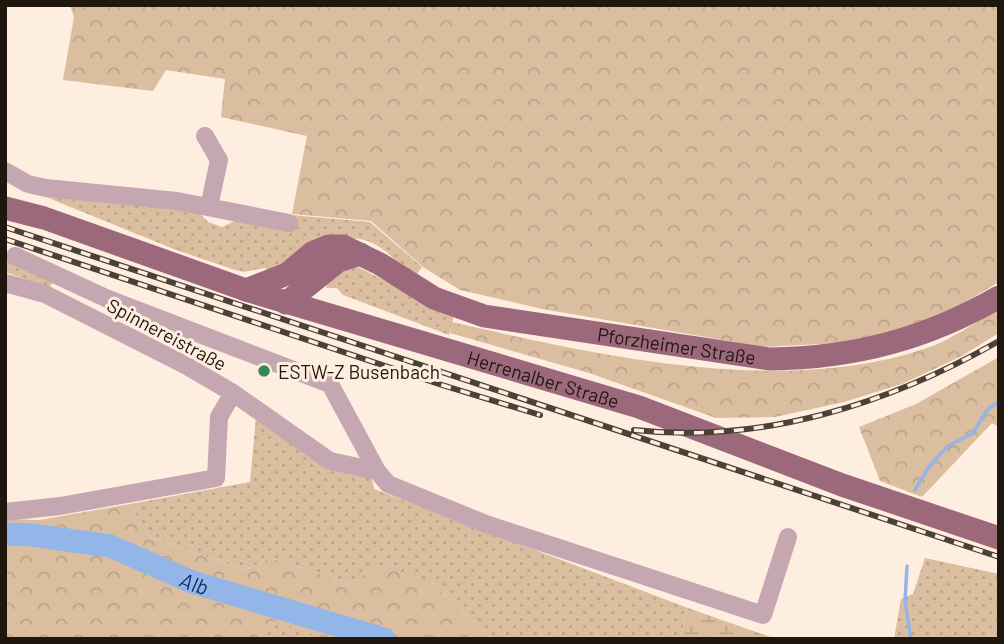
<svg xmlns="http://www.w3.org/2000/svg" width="1004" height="644" font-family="Barlow,sans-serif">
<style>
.grass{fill:url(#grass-dots)}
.forest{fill:url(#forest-crowns)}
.wetland{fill:url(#wetland-marsh)}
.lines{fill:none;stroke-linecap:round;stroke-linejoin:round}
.stream{stroke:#93b5e8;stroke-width:3.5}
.river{stroke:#93b5e8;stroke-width:23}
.minor{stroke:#c5a7b1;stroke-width:18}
.major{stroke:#9c687b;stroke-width:23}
.rail-casing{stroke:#4c4137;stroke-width:6}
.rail{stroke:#feeedf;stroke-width:3.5;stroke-dasharray:10;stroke-linecap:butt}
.poi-dot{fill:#398757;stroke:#feeedf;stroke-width:2.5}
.labels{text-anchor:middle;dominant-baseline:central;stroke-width:6;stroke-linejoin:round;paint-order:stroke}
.street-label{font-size:19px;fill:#1f160d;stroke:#feeedf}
.poi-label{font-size:19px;fill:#1f160d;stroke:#feeedf;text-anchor:start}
.water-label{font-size:21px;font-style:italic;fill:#0a346f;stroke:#feeedf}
</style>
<defs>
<pattern id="grass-dots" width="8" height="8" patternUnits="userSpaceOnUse" patternTransform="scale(1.75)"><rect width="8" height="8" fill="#dbbea0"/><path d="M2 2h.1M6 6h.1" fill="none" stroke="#bca389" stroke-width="1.8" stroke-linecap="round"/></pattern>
<pattern id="forest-crowns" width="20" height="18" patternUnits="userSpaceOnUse" patternTransform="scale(1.75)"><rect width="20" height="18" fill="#dbbea0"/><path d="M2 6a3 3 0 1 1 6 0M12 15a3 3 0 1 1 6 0" fill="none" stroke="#bca389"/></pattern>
<pattern id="wetland-marsh" width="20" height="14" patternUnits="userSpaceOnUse" patternTransform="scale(1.75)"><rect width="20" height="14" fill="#dbbea0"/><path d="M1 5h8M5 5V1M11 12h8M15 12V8" fill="none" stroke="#bca389"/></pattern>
</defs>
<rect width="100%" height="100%" fill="#feeedf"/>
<path class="grass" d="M46,197L196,209L208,222L222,227L237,220L287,228L292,215L370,222L422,267L414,278C403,269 393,256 381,248C343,222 310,254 276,273L264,268L244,272L235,270L176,250Z
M5,255L54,278L50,288L5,272Z
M358,267L454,316L449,335L343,295L337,288H326L327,279L347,268Z
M256,417L372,479L374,489L688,608L680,639H492L431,582L352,584L270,558L246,570L149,537L130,504L250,482Z
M925,558L999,574V639H894L901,599L913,594Z
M271,619L326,638L327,639H256Z"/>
<path class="forest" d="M70,5H999V282L942,316L855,342L764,347L542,309L460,290L423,267L371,221L292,214L307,136L221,117L225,79L166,70L153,91L63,80L74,17Z
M999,309V333L960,357L902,384L844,402L775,417L716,418L589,373L450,333L452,322C595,355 781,397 924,349C950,341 975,322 999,309Z
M999,357V427L992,423L922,497L880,481L859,427L916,404Z
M130,504L149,537L246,570L270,558L352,584L377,565L431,582L492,639H327L271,620L256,639L5,637V519L39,520Z"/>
<path class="wetland" d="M688,608L776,639H680Z"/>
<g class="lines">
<path class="stream" d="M915,490L930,465L948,446L973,433L987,410L999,401
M907,566L905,601L911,639"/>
<path class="river" id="s1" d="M5,534L32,535L110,546L192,582L384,639"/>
<path class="minor" d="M205,136L219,160L209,207
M5,171L28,184L46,188L177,201L289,223
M15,256L108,299L330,384L377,471L388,484L486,524L763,615L788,537
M5,283L45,294L187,366L233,393L330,461L377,471
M5,512L60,506L216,478L219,417L233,393"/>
<g class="major">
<path id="s2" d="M5,208L44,218L246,290L639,407L842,485L999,538"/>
<path id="s3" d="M246,290L287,274L312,253L329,246H343L380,264L434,298L484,316L770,359C854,358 926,339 999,297"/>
<path d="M286,303L338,261L360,254"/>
</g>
<defs>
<path id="rail" d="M5,227L999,557
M5,239L442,385L540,415
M634,430C762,444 889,404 999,341"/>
</defs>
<use href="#rail" class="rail-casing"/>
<use href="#rail" class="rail"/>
</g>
<circle class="poi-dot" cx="264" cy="371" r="7"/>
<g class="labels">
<g class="street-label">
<text transform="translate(167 334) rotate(28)">Spinnereistraße</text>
<text stroke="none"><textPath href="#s3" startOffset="462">Pforzheimer Straße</textPath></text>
<text stroke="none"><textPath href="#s2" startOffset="565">Herrenalber Straße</textPath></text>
</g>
<g class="poi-label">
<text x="278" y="371">ESTW-Z Busenbach</text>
</g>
<g class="water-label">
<text stroke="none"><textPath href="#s1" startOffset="198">Alb</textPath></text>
</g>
</g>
<rect width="1004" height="644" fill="none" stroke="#1f160d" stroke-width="14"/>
</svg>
